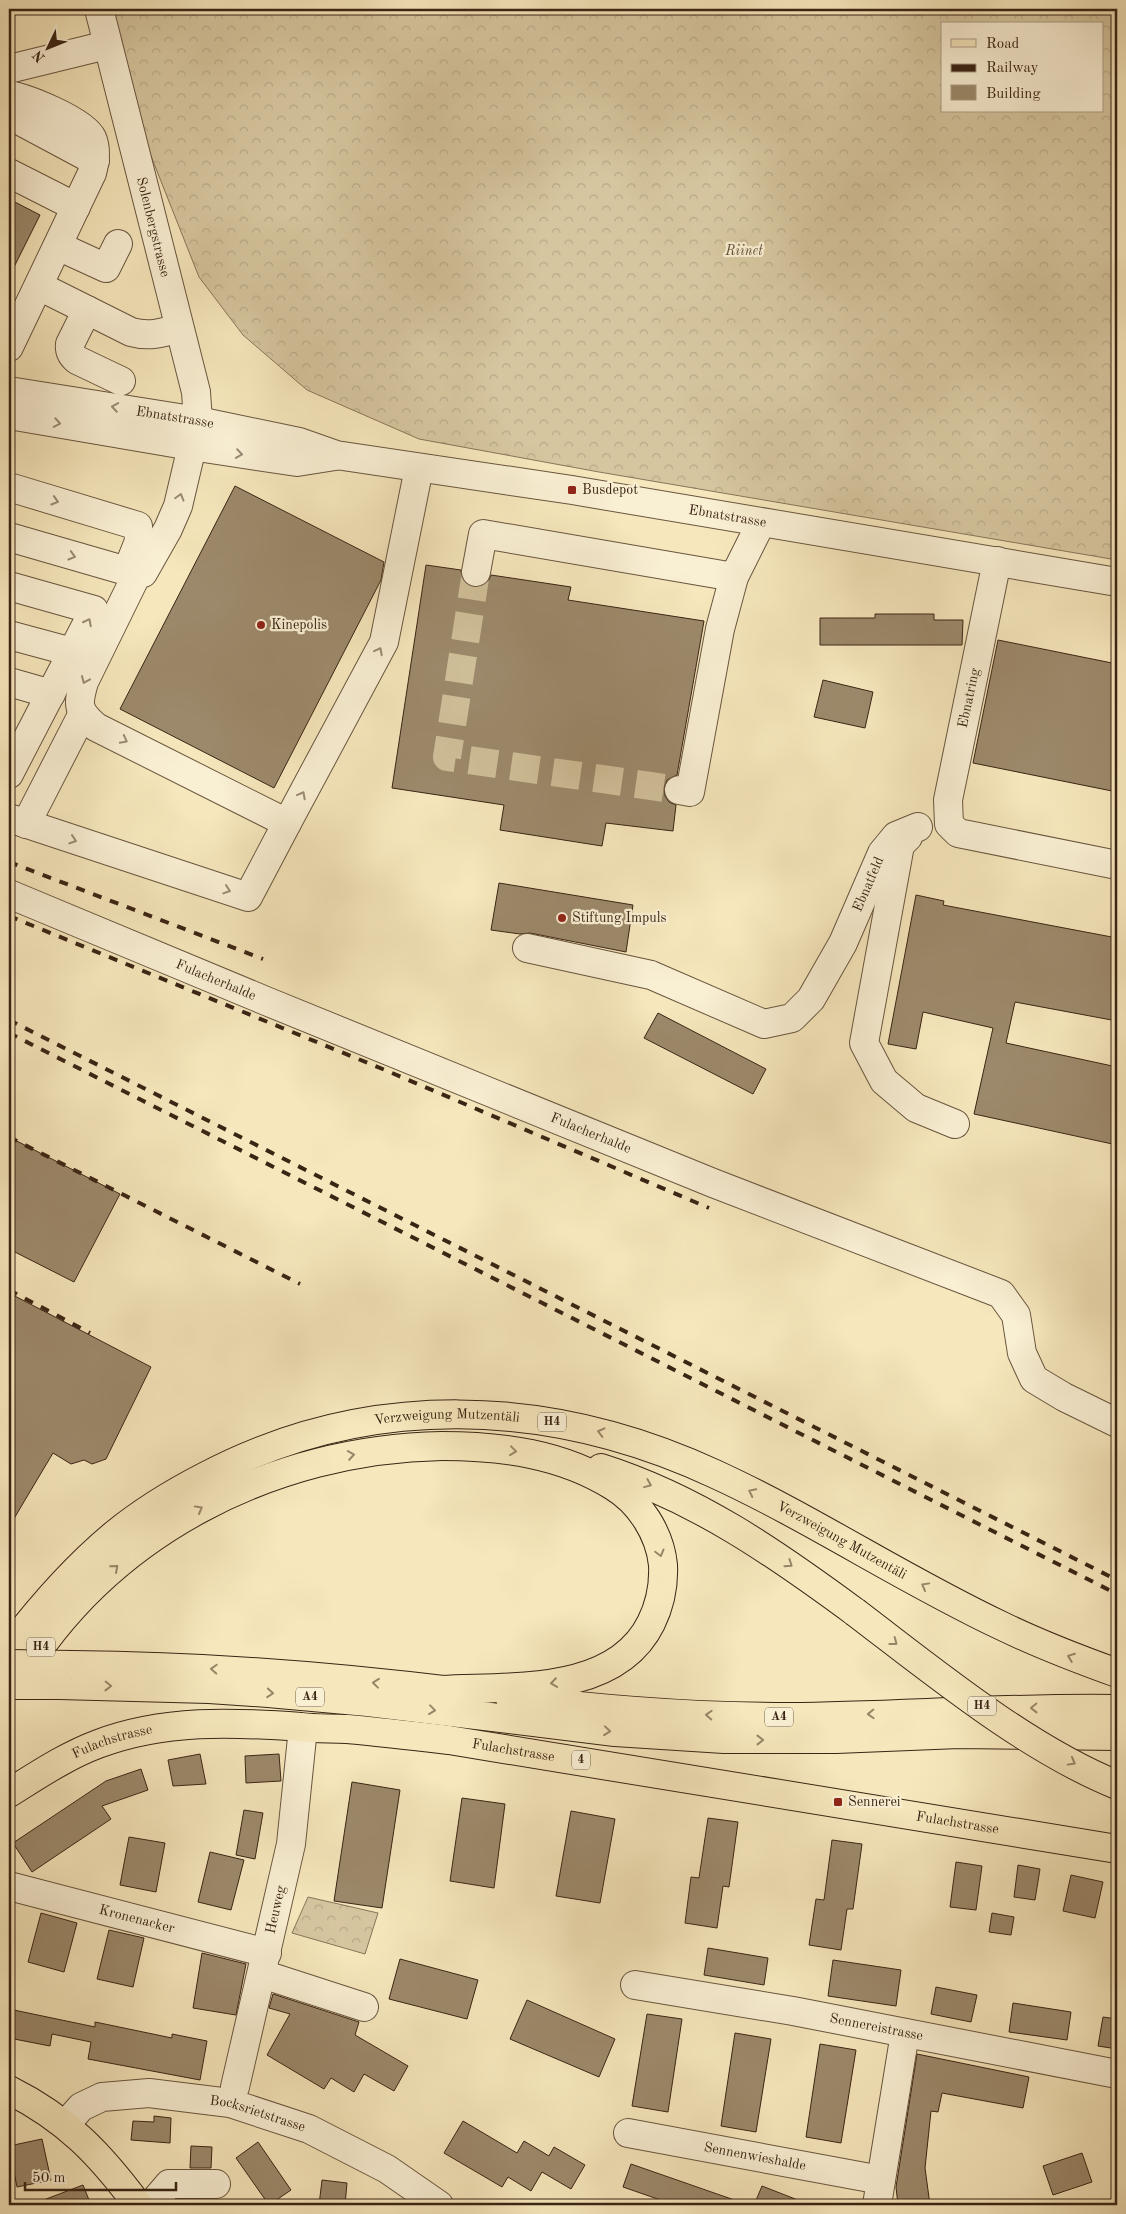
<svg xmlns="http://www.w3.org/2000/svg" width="1126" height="2214" font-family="'Old Standard TT',serif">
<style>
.forest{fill:url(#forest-crowns);stroke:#88755a;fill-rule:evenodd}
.building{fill:#9c896b;stroke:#3a2414}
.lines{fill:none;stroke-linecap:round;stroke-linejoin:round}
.minor-tunnel{stroke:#d0c09a;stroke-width:28;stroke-dasharray:28 14;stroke-linecap:butt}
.minor-casing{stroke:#69553e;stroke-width:30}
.major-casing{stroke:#3a2414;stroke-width:30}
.highway-casing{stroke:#3a2414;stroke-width:30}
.minor{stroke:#f9efd3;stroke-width:28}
.major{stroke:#f6e7bc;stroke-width:28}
.highway{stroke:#f6e7bc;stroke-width:28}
.rail{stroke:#3a2414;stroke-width:4;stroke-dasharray:9 9;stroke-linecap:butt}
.highway-bridge-casing{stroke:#3a2414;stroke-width:30;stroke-linecap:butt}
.highway-bridge{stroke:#f6e7bc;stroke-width:28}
.oneway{stroke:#9a8a74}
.oneway2{stroke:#988668}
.poi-dot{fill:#8f2418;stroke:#f9efd3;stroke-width:2}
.labels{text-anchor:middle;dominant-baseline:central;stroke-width:4.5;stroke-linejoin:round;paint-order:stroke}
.shield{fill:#f9efd3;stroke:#73614d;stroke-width:1}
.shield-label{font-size:12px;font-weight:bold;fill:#3a2414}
.street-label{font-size:14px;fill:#3a2414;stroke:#f9efd3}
.park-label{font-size:14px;font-style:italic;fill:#614c37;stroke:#f9efd3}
.poi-label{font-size:14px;fill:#3a2414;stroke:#f9efd3;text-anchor:start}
</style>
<defs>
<pattern id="forest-crowns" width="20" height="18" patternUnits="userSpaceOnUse" patternTransform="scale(1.25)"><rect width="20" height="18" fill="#d6c69f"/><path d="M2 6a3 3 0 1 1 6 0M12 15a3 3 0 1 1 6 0" fill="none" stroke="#b8aa88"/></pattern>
</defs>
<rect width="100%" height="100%" fill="#f6e7bc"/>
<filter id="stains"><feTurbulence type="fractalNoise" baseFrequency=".004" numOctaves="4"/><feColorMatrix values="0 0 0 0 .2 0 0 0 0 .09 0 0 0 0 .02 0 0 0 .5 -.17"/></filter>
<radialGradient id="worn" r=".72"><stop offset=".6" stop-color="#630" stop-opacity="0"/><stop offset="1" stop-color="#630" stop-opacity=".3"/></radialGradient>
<path class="forest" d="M99,9H1117V560L599,472L419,439L307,390L243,335L199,277L107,45ZM942,24H1102V111H942Z
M308,1897L378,1913L365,1954L292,1933Z"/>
<path class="building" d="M9,199L40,215L9,277Z
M235,486L384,562L381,580L274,788L120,709Z
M426,565L461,570L462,578L466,584L473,587L482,586L488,582L491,575L571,587L568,600L704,621L677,775L667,780L664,788L665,796L669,802L676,805L673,831L606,823L602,846L500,830L504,805L392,788Z
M875,614H934V620H963L962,645H820V618H875Z
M998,640L1117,664V792L973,763Z
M823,680L873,692L865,728L814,717Z
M499,883L633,905L626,952L530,933L520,934L491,930Z
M916,895L944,901L943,905L1117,938V1021L1015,1002L1006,1043L1117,1067V1145L974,1114L993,1028L923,1012L916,1049L888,1044Z
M658,1013L766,1069L753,1094L644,1038Z
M9,1137L120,1194L74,1282L9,1249Z
M9,1293L151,1367L106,1459L92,1464L84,1460L71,1464L53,1453L9,1527Z
M200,1754L206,1784L173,1786L168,1760Z
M279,1754L281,1781L246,1783L245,1756Z
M141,1769L148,1790L102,1806L111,1819L32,1872L13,1843L106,1781Z
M352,1782L400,1790L382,1908L334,1901Z
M462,1798L505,1804L494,1888L450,1881Z
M244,1810L263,1813L255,1859L236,1855Z
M571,1811L615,1819L600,1903L556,1896Z
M708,1818L738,1822L729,1887L723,1886L717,1928L685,1923L691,1877L699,1878Z
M129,1837L165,1843L156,1892L120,1885Z
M832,1840L862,1844L853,1909H847L841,1950L809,1945L816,1899L824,1900Z
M210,1852L244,1860L231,1910L198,1902Z
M956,1862L982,1866L976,1910L950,1907Z
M1018,1865L1040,1869L1035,1900L1014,1897Z
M1071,1875L1103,1882L1095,1918L1063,1911Z
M41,1913L77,1923L64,1972L28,1962Z
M992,1913L1014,1917L1011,1935L989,1932Z
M109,1930L144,1938L133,1987L97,1979Z
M708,1948L768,1958L764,1985L704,1975Z
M202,1953L246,1964L236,2015L193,2008Z
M400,1959L478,1980L467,2019L389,1999Z
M833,1960L901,1970L896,2006L828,1996Z
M936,1987L977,1995L971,2022L931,2014Z
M273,1994L359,2022L355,2035L408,2066L394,2091L364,2074L354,2092L331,2078L324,2089L267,2055L290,2014L269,2008Z
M527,2000L615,2039L599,2077L510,2039Z
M1013,2003L1071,2012L1067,2040L1009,2032Z
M9,2009L95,2027V2022L172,2038V2034L207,2041L200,2080L88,2059L91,2042L52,2034L50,2046L9,2038Z
M647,2014L682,2019L668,2112L632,2106Z
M1103,2017L1117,2019V2049L1098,2046Z
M735,2033L771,2039L756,2132L721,2126Z
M820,2044L856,2050L841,2143L806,2137Z
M917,2054L1029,2077L1023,2108L942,2093L938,2112L931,2111L925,2168L930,2205H898L896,2187Z
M154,2116L171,2118L170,2143L131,2140L133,2121L154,2122Z
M463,2121L517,2153L524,2141L549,2156L554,2147L585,2165L571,2189L542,2172L531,2191L508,2177L502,2187L444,2153Z
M42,2139L51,2180L17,2187L9,2146Z
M258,2142L291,2190L269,2205L236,2158Z
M191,2146L212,2147L211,2168H190Z
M1082,2153L1092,2182L1053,2195L1043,2166Z
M631,2164L743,2203L742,2205H675L623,2187Z
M322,2180L347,2183L345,2205H319Z
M83,2185L91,2205H33V2204Z
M762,2186L808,2204V2205H754Z
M188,2200H209V2205H188Z"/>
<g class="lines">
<path class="minor-tunnel" d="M476,572L447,757L679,790"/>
<defs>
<g id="minor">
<path d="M9,69L107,45"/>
<path d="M9,95C27,98 84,121 92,138C97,149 95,162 92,173L9,347"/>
<path d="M9,115L95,161"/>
<path d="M9,173L76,207"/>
<path d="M58,246L106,268L118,244"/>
<path d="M39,286L131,332C149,337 162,333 179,328"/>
<path d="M87,310L70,344C69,351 71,355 77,360L121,381"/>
<path id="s1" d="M9,391L198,421L299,442L336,455L572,490L1117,582"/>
<path d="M9,415L191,446L297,462L335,456"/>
<path d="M9,487L138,526L139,541L127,571"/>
<path d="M9,537L137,574L143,573L168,529L178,506L198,421L196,392L99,9"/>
<path d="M997,561L948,800L949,824L958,833L1117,865"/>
<path d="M476,572L483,534L734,577"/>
<path d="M137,574L84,682C77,706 78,711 96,727L287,823L384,642L419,468"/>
<path d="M9,586L94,610L9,774"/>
<path d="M9,635L72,652"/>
<path d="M9,682L51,694"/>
<path d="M679,790L690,792L720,629L734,577L761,523"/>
<path d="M9,818L248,897L287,823"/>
<path d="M26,824L82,715"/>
<path d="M908,837L900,845L864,1043L884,1081L916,1108L955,1124"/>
<path id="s2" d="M9,894L266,1001L713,1183L1001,1294L1016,1315L1022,1353L1034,1379L1064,1397L1117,1423"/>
<path id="s3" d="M527,948L651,975L764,1024L792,1018L811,999L843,943L882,853L896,836L918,827"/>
<path id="s4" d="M9,1886L267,1953"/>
<path d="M262,1974L364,2007"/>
<path id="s5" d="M635,1985L793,2011L1117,2074"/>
<path id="s6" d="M235,2087L291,1844L303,1728"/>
<path id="s7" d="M66,2124L81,2107L102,2097L149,2093L230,2103L309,2129L387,2169L439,2205"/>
<path id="s8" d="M628,2133L881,2180"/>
<path d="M151,2205L169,2184H216"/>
<path d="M877,2205L905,2033"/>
</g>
<g id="major">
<path id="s9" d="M9,1793C38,1775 66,1756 98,1744C164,1719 233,1722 301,1727C316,1729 331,1728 347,1729C381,1732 415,1736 449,1740L1117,1849"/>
<path d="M9,2090C67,2119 100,2154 138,2205"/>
</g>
<g id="highway">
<path d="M601,1468C696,1498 775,1553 855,1612"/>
<path id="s10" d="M9,1648C41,1606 74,1568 115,1534C142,1512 173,1493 204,1477C367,1391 549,1397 715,1474C813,1519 904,1580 1002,1626C1039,1644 1078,1659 1117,1673"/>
<path d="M72,1665C202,1666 331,1676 460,1692"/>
<path d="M18,1681C108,1532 272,1449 442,1446C502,1446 562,1454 613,1486C640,1502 660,1534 663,1565C664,1585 660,1605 651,1623C615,1696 510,1686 442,1690"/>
<path d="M59,1685L209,1689L268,1693L368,1702L615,1732L724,1739H836L959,1734L1117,1736"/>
<path d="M510,1698C602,1710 695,1717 789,1717C898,1716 1008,1707 1117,1709"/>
</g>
</defs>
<use href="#minor" class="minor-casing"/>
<use href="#major" class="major-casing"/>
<use href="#highway" class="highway-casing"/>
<use href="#minor" class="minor"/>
<use href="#major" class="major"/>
<use href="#highway" class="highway"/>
<path class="rail" d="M9,862L263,959
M9,916L385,1070L709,1208
M9,1020L1117,1580
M9,1033L1117,1594
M9,1137L300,1284
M9,1290L90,1333"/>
<defs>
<path id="highway-bridge" d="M855,1612C934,1672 1026,1748 1117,1785
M9,1664L72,1665
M9,1685H59"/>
</defs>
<use href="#highway-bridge" class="highway-bridge-casing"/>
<use href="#highway-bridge" class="highway-bridge"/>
</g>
<defs><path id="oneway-chevron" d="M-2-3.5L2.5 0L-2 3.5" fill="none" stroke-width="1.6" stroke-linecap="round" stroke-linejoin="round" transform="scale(1.25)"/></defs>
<g class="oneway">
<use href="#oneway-chevron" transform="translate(115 407) rotate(-171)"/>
<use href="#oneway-chevron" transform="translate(57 423) rotate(10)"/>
<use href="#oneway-chevron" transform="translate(239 454) rotate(8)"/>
<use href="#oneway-chevron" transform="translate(180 497) rotate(-74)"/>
<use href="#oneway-chevron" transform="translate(55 501) rotate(17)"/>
<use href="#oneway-chevron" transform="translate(72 556) rotate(16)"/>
<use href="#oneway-chevron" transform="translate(88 622) rotate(-63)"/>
<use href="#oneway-chevron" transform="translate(379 651) rotate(-62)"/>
<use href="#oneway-chevron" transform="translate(85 680) rotate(113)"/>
<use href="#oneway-chevron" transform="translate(124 740) rotate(27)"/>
<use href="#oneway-chevron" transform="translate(302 795) rotate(-62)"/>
<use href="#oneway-chevron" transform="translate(73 840) rotate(18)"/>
<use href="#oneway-chevron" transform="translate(227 890) rotate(18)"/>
</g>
<g class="oneway2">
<use href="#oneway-chevron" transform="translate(601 1432) rotate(-166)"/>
<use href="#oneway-chevron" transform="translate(513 1451) rotate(7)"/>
<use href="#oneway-chevron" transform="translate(351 1455) rotate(-9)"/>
<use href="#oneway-chevron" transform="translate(648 1484) rotate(22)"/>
<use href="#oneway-chevron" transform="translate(752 1492) rotate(-154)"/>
<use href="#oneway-chevron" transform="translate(199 1509) rotate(-29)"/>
<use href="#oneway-chevron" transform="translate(660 1553) rotate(75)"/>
<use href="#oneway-chevron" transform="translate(789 1564) rotate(35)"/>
<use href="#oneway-chevron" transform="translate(115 1568) rotate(-41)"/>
<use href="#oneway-chevron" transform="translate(925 1586) rotate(-151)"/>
<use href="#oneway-chevron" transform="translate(894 1642) rotate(37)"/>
<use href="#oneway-chevron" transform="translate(1071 1657) rotate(-159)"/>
<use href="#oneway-chevron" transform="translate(214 1669) rotate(-177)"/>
<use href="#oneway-chevron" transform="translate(376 1683) rotate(-174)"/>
<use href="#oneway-chevron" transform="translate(554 1683) rotate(172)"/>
<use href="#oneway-chevron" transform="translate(108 1686) rotate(1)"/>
<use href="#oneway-chevron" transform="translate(270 1693) rotate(4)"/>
<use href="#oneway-chevron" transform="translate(1034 1708) rotate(179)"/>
<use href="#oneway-chevron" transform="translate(432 1710) rotate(7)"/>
<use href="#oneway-chevron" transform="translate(871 1714) rotate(178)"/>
<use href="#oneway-chevron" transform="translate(709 1715) rotate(-177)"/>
<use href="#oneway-chevron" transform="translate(607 1731) rotate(6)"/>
<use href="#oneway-chevron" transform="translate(760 1740)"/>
<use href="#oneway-chevron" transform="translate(1072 1762) rotate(29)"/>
</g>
<g class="poi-dot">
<rect x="567" y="485" width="10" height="10" rx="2.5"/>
<circle cx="261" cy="625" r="5"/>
<circle cx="562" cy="918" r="5"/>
<rect x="833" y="1797" width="10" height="10" rx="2.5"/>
</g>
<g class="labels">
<g class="shield">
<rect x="538" y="1412.5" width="28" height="19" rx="4"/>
<rect x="27" y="1637.5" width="28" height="19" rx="4"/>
<rect x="296" y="1687.5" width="28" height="19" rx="4"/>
<rect x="968" y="1696.5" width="28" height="19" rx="4"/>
<rect x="765" y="1707.5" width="28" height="19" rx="4"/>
<rect x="572" y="1750.5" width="18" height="19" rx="4"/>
</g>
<g class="shield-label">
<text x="552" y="1422">H4</text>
<text x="41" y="1647">H4</text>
<text x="310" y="1697">A4</text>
<text x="982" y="1706">H4</text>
<text x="779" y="1717">A4</text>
<text x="581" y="1760">4</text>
</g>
<g class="street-label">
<text transform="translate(153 227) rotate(76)">Solenbergstrasse</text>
<text stroke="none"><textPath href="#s1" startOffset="168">Ebnatstrasse</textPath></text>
<text stroke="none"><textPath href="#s1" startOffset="730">Ebnatstrasse</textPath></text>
<text transform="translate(969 698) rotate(-78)">Ebnatring</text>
<text stroke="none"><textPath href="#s3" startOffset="434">Ebnatfeld</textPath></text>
<text stroke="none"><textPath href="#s2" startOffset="224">Fulacherhalde</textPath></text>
<text stroke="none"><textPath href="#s2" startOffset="629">Fulacherhalde</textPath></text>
<text stroke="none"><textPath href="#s10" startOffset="515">Verzweigung Mutzentäli</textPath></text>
<text stroke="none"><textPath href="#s10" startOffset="935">Verzweigung Mutzentäli</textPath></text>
<text stroke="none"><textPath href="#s9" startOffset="116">Fulachstrasse</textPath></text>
<text stroke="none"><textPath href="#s9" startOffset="521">Fulachstrasse</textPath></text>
<text stroke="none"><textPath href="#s9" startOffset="971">Fulachstrasse</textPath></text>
<text stroke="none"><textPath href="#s6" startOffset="182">Heuweg</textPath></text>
<text stroke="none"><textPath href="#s4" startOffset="132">Kronenacker</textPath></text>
<text stroke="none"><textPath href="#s5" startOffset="245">Sennereistrasse</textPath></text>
<text stroke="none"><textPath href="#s7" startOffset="204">Bocksrietstrasse</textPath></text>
<text stroke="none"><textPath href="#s8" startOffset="129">Sennenwieshalde</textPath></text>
</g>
<g class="park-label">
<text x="744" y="251">Riinet</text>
</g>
<g class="poi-label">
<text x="582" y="490">Busdepot</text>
<text x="271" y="625">Kinepolis</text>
<text x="572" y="918">Stiftung Impuls</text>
<text x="848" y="1802">Sennerei</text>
</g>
</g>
<rect width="1126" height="2214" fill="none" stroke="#f6e7bc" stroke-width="30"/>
<rect x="10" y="10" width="1106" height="2194" fill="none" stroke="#3a2414" stroke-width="2.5"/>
<rect x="15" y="15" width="1096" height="2184" fill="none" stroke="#3a2414"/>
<rect x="941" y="22" width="162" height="90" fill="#f9efd3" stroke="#ad9e87"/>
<rect x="951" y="39" width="25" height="8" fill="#f6e7bc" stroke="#ad9e87"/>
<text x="986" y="48" font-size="15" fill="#3a2414">Road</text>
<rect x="951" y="64" width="25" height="8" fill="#3a2414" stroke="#ad9e87"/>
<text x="986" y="72" font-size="15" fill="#3a2414">Railway</text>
<rect x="951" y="85" width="25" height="15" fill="#9c896b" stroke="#ad9e87"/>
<text x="986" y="98" font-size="15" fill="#3a2414">Building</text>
<g transform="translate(48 48) rotate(227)" stroke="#f9efd3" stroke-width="4" paint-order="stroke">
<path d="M0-4L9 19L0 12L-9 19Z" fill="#3a2414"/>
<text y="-8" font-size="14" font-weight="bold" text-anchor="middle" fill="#3a2414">N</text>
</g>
<path d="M25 2182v8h151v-8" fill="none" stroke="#3a2414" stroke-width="2.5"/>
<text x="32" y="2182" font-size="15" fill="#3a2414" stroke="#f9efd3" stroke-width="4" paint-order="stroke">50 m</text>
<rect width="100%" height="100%" filter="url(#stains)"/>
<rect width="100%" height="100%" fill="url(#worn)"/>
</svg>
